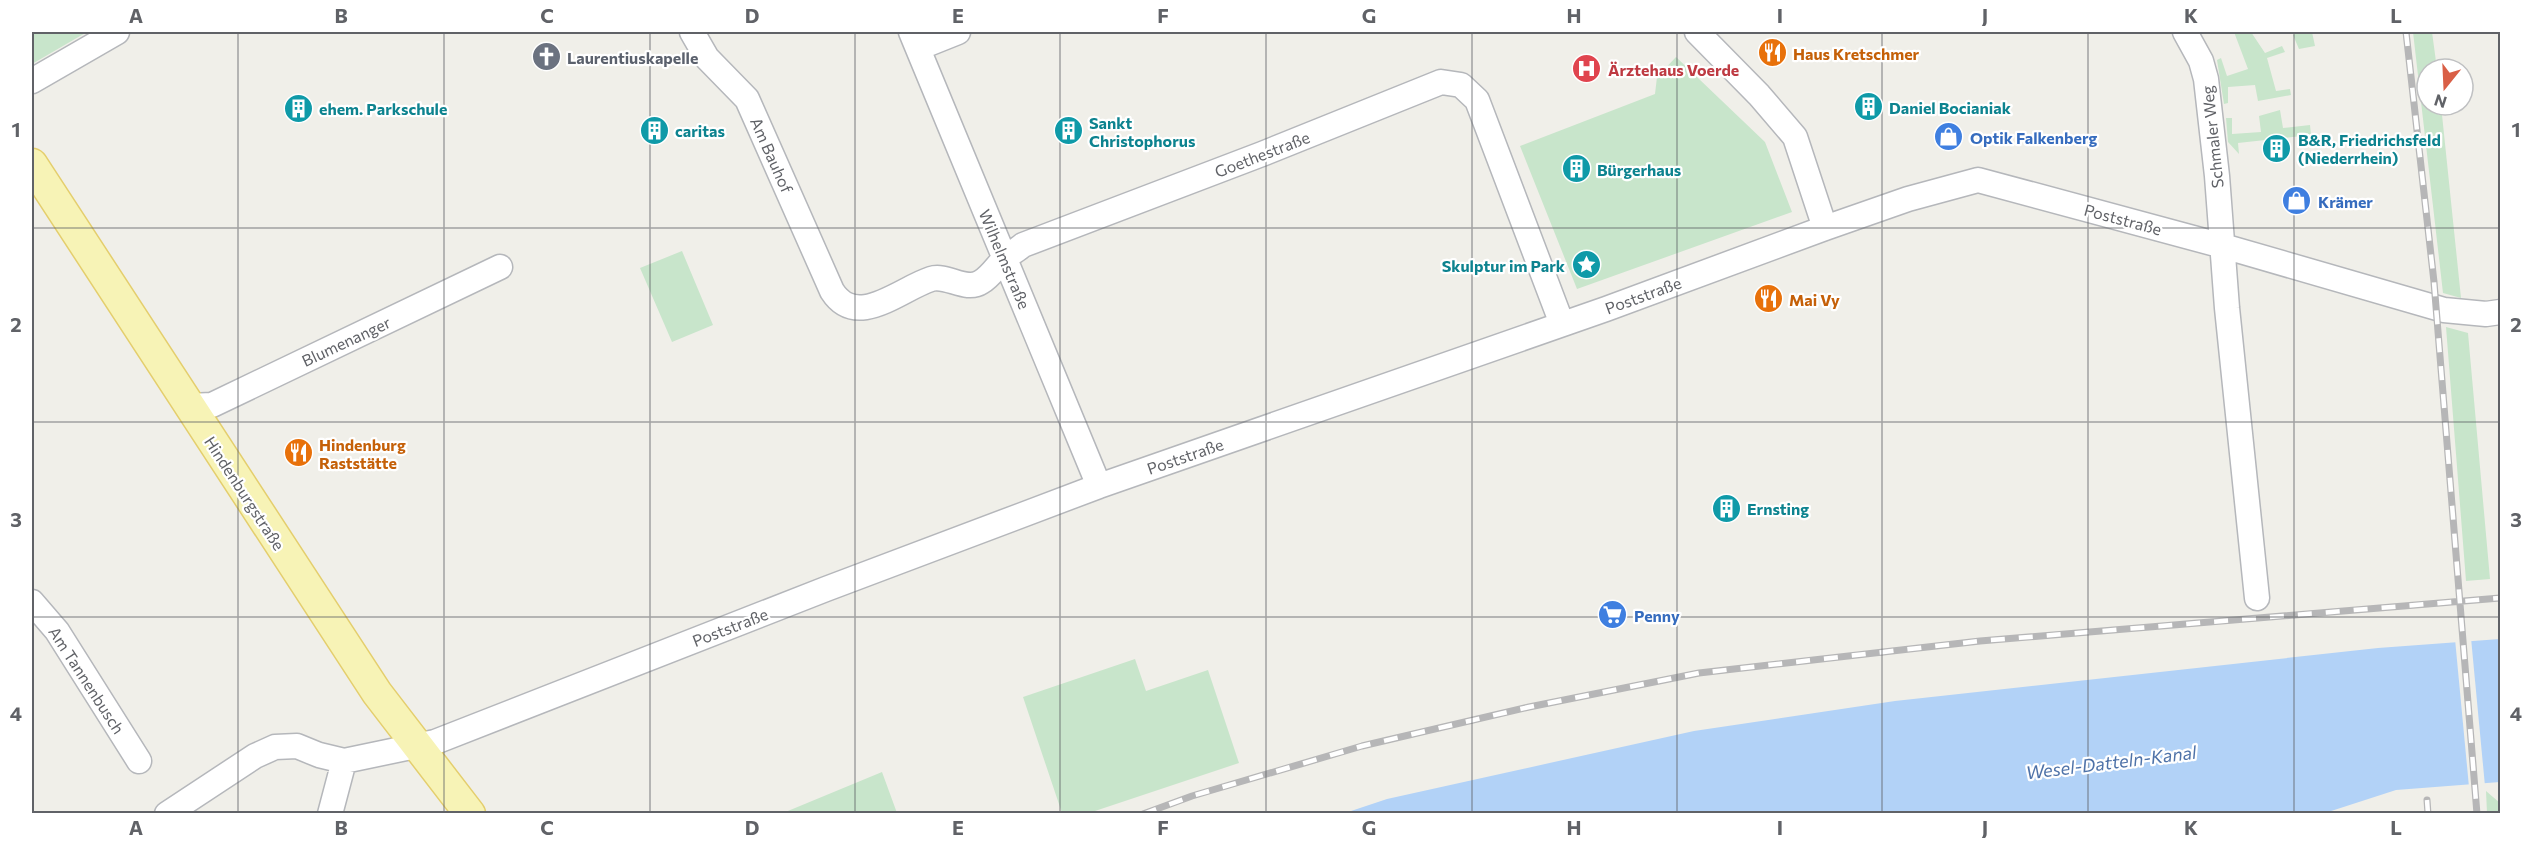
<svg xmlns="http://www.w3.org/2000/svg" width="2532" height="845" font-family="Commissioner,sans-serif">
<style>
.green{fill:#c8e5cb}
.water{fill:#b2d2f7}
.pier{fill:#f0efe9}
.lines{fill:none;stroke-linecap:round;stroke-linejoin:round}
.minor-casing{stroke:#b5b7bb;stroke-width:27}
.major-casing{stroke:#e4ce6d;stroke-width:33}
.minor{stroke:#fff;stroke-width:24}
.major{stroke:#f7f3b6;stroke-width:30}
.rail-casing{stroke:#b6b6b7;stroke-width:7}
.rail{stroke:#fff;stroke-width:4.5;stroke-dasharray:14;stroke-linecap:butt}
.grid{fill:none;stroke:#606267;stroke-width:1.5;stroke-opacity:0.55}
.labels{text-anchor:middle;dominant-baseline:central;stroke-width:4.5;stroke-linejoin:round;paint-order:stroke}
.food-label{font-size:16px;font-weight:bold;fill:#c56008;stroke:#fff;text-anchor:start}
.worship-label{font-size:16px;font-weight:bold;fill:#5b616d;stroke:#fff;text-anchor:start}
.health-label{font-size:16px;font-weight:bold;fill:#be3a42;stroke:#fff;text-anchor:start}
.culture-label{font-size:16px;font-weight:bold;fill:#0d838f;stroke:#fff;text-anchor:start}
.shop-label{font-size:16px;font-weight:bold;fill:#366cbe;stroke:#fff;text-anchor:start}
.street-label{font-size:16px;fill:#606267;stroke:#fff}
.water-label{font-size:18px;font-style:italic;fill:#4e72a8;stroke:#fff}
.neatline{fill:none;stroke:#606267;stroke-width:2}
.grid-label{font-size:20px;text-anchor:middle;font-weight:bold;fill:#606267}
</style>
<rect width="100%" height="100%" fill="#f0efe9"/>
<path class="green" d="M32,32H87L32,64Z
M2234,32H2251L2265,53L2282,46L2285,52L2267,58L2276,91L2290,89L2291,95L2258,101L2255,85L2228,87V103L2224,104L2217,60L2221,58L2227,76L2248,69Z
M2300,32H2312L2315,46L2299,49L2293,35Z
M2413,32H2432L2437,69H2427V105H2441L2461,298L2443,293Z
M1676,57L1765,142L1792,212L1577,289L1520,146L1655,94L1657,77Z
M2280,110L2283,128L2310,125L2311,135L2238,143L2239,154L2228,142L2226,118H2232V134L2261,132L2259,116Z
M682,251L713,325L672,342L640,268Z
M2446,327L2468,333L2490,579L2466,581Z
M1135,659L1146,691L1208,670L1239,763L1089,813H1062L1023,697Z
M882,772L897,813H783Z
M2486,791L2500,803V813H2487Z"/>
<path class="water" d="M2500,639V782L2396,790L2325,813L1342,814L1387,799L1694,731L1895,701L2378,648Z"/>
<path class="pier" d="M2471,638L2485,786L2469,787L2455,639Z"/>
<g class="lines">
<defs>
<path id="minor" d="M692,32L707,58L747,99L832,291C857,330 900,289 931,279C947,274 966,292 981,282C990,277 997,266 1004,259C1010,254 1017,250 1023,245L1262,154L1441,82L1461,85L1477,100L1562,324
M911,32L1099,486
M1697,32L1759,95L1795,137L1825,228
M2185,32L2201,61L2206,79L2217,176L2227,308L2257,598
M918,48L958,32
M32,81L117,32
M189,406L212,405L500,267
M32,602L57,631L139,761
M167,814L255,756L275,747L297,746L319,755L344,761L435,742L826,589L1099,486L1606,309L1825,228L1908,199L1978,180L2223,246L2444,310L2486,314L2500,312
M330,814L344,761"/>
<path id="major" d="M32,164L377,693L470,814"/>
</defs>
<use href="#minor" class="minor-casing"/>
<use href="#major" class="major-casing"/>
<use href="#minor" class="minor"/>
<use href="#major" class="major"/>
<defs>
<path id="rail" d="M2406,32L2434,282L2477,814
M2427,800L2428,814
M1143,814L1192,796L1362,746L1529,707L1699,673L1980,641L2500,598"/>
</defs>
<use href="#rail" class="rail-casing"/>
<use href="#rail" class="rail"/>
</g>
<path class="grid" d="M238,32V814M444,32V814M650,32V814M855,32V814M1060,32V814M1266,32V814M1472,32V814M1677,32V814M1882,32V814M2088,32V814M2294,32V814M32,228H2500M32,422H2500M32,617H2500"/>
<defs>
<symbol id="restaurant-disc" viewBox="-11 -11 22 22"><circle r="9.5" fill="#e8710a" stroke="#fff"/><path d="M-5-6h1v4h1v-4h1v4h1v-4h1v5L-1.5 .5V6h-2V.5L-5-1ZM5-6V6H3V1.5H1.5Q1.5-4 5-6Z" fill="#fff"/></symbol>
<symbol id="church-disc" viewBox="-11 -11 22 22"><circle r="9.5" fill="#6b7280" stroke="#fff"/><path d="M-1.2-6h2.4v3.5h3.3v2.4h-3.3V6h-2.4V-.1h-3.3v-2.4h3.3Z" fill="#fff"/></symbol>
<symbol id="hospital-disc" viewBox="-11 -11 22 22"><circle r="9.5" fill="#e0444e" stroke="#fff"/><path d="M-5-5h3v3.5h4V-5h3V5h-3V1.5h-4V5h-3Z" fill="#fff"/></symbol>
<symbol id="building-disc" viewBox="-11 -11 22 22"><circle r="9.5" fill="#0f9aa8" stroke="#fff"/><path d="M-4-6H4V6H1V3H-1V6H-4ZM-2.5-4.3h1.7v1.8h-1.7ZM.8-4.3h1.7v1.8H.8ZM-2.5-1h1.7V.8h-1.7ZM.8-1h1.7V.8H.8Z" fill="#fff"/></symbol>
<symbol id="shop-disc" viewBox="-11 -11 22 22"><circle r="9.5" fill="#3f7fe0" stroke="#fff"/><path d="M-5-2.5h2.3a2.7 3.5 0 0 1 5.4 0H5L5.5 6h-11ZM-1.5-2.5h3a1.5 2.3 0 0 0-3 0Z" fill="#fff"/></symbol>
<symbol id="sight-disc" viewBox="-11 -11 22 22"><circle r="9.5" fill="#0f9aa8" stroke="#fff"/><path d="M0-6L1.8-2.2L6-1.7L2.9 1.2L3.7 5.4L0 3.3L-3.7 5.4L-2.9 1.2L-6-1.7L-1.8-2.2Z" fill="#fff"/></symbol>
<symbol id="supermarket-disc" viewBox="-11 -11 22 22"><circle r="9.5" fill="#3f7fe0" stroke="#fff"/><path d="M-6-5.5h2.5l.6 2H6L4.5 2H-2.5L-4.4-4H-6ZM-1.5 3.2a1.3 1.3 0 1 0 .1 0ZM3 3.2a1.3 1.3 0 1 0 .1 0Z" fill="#fff"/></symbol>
</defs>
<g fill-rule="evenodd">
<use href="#restaurant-disc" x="1756" y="36" width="33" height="33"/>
<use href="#church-disc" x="530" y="40" width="33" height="33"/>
<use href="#hospital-disc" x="1570" y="52" width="33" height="33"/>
<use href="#building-disc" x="1852" y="90" width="33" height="33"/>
<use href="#building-disc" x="282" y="92" width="33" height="33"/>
<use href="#building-disc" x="638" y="114" width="33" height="33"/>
<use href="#building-disc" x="1052" y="114" width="33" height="33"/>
<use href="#shop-disc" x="1932" y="120" width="33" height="33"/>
<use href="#building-disc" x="2260" y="132" width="33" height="33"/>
<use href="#building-disc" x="1560" y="152" width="33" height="33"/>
<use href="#shop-disc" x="2280" y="184" width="33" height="33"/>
<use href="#sight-disc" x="1570" y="248" width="33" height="33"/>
<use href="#restaurant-disc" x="1752" y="282" width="33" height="33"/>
<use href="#restaurant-disc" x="282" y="436" width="33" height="33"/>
<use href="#building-disc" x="1710" y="492" width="33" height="33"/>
<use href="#supermarket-disc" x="1596" y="598" width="33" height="33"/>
</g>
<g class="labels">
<g class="food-label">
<text x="1793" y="53">Haus Kretschmer</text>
<text x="1789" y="299">Mai Vy</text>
<text x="319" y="444">Hindenburg<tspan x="319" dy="18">Raststätte</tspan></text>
</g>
<g class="worship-label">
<text x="567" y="57">Laurentiuskapelle</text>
</g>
<g class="health-label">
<text x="1608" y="69">Ärztehaus Voerde</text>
</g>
<g class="culture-label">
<text x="1889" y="107">Daniel Bocianiak</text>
<text x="319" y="108">ehem. Parkschule</text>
<text x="1089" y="122">Sankt<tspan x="1089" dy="18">Christophorus</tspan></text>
<text x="675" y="130">caritas</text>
<text x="2298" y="139">B&amp;R, Friedrichsfeld<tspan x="2298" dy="18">(Niederrhein)</tspan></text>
<text x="1597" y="169">Bürgerhaus</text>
<text x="1565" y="265" text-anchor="end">Skulptur im Park</text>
<text x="1747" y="508">Ernsting</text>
</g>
<g class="shop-label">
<text x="1970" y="137">Optik Falkenberg</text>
<text x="2318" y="201">Krämer</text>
<text x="1634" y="615">Penny</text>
</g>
<g class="street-label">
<text transform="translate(2212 137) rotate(-96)">Schmaler Weg</text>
<text transform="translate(1262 154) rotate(-21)">Goethestraße</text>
<text transform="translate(772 155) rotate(66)">Am Bauhof</text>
<text transform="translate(2123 219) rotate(15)">Poststraße</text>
<text transform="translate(1005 259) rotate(67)">Wilhelmstraße</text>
<text transform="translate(1643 295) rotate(-20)">Poststraße</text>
<text transform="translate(346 341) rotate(-25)">Blumenanger</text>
<text transform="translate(1185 456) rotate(-19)">Poststraße</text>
<text transform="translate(245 493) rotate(57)">Hindenburgstraße</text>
<text transform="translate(730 627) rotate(-21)">Poststraße</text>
<text transform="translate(87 680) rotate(57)">Am Tannenbusch</text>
</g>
<g class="water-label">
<text transform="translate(2111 762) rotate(-7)">Wesel-Datteln-Kanal</text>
</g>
</g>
<rect width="2532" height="845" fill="none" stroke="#ffffff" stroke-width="66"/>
<g transform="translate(2445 87) rotate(198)"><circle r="28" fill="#ffffff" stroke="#bfc0c2" stroke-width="1.5"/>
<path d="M0-4.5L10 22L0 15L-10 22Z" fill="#d95f46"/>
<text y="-9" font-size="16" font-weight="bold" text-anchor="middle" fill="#606267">N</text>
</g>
<rect x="33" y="33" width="2466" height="779" class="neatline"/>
<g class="grid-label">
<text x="136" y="23">A</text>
<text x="341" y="23">B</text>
<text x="547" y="23">C</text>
<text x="752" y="23">D</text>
<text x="958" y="23">E</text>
<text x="1163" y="23">F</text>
<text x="1369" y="23">G</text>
<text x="1574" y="23">H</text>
<text x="1780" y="23">I</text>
<text x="1985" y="23">J</text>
<text x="2191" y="23">K</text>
<text x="2396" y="23">L</text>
<text x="16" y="137">1</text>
<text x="2516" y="137">1</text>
<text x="16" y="332">2</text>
<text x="2516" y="332">2</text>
<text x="16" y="527">3</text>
<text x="2516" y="527">3</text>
<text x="16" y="721">4</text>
<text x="2516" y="721">4</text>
<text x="136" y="835">A</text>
<text x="341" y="835">B</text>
<text x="547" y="835">C</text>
<text x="752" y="835">D</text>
<text x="958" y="835">E</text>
<text x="1163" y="835">F</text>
<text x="1369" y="835">G</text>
<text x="1574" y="835">H</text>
<text x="1780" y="835">I</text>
<text x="1985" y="835">J</text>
<text x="2191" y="835">K</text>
<text x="2396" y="835">L</text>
</g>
</svg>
